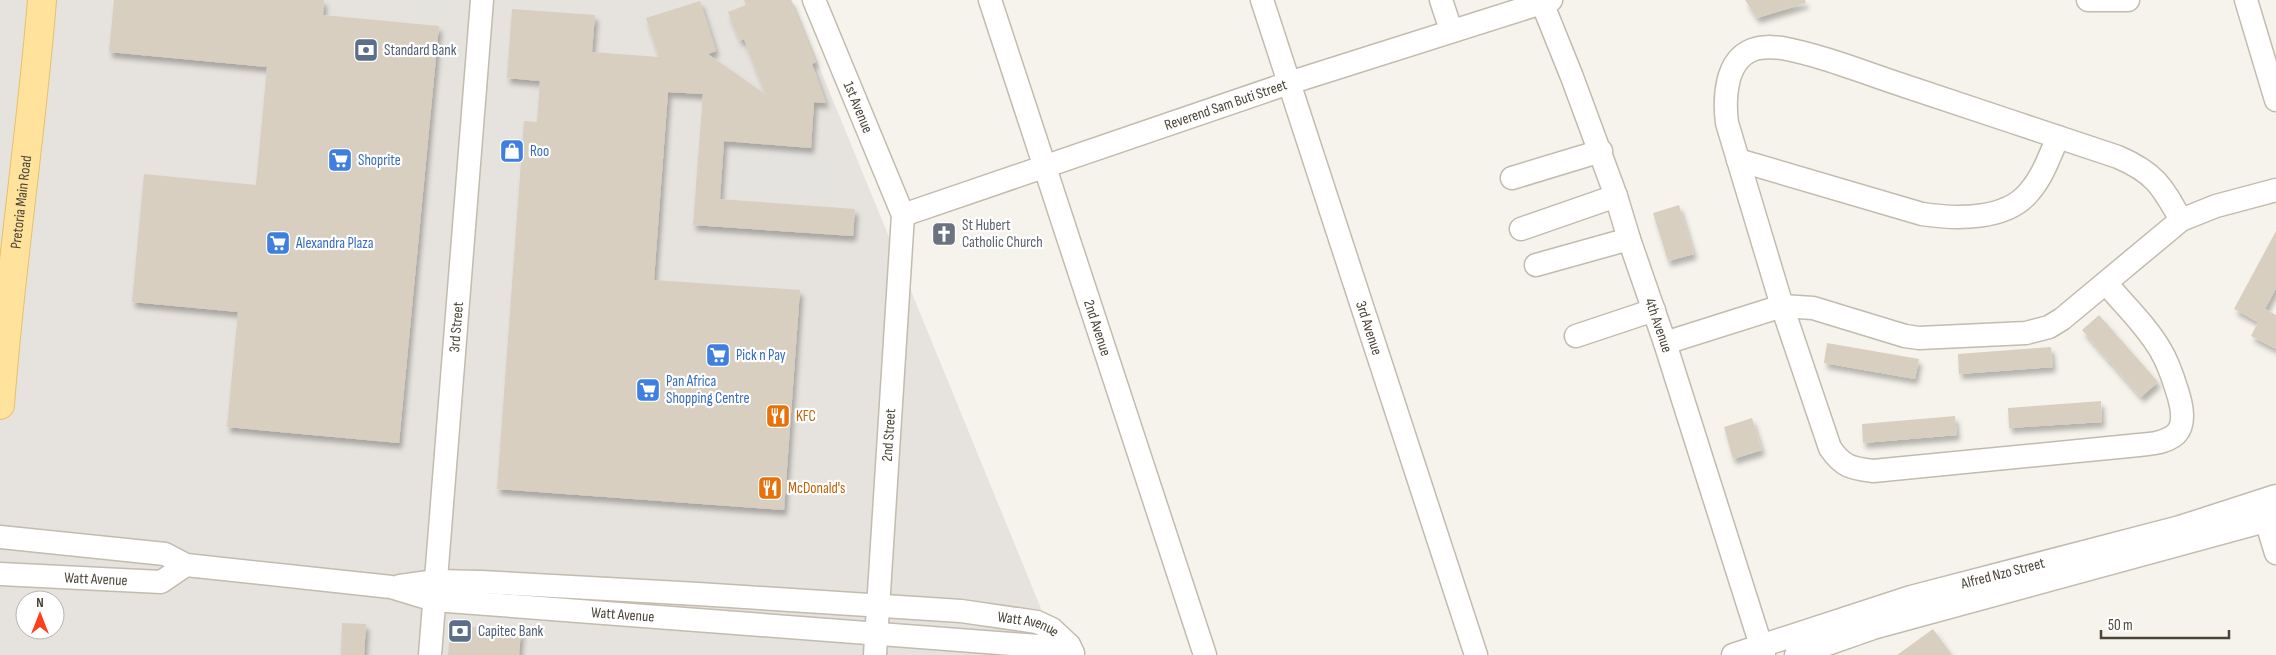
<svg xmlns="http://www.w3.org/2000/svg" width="2276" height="655" font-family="'Sofia Sans Condensed',sans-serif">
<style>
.industrial{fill:#e6e2dd;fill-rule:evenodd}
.parking{fill:#e5e3e0}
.building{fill:#d8cfc1;filter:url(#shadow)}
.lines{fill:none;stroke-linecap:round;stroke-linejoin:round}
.minor-casing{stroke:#c2bbae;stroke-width:25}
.major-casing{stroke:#e6c16a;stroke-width:30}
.minor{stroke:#fff;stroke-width:22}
.major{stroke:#ffe39c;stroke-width:28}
.labels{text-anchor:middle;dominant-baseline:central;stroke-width:4.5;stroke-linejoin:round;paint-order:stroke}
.service-label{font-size:15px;fill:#4e5e75;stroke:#fff;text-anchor:start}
.street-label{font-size:15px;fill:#4b4439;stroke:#fff}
.shop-label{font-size:15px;fill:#366cbe;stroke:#fff;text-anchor:start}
.worship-label{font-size:15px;fill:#5b616d;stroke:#fff;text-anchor:start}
.food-label{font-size:15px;fill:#c56008;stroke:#fff;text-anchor:start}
</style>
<defs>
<filter id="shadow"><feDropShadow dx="3" dy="5.5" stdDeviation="2.5" flood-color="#0004"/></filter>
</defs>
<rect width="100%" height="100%" fill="#f6f3ec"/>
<path class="industrial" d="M0,0H792L1060,655H0ZM25,600H55V630H25Z"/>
<path class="parking" d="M343,0H457L456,13L343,7Z
M731,147L838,153L839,197L730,191Z"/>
<path class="building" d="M114,0H324L323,15L439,26L399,443L227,427L238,312L132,302L144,174L256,185L267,67L109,52Z
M744,0H791L816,62L812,64L826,103L814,102L811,148L724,141L720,199L855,209L853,236L693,225L703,94L668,92L654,280L800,290L784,510L497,489L524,121L537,122L540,81L507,78L512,9L595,15L592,52L659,57L646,18L700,1L716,51L708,54L766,95L744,39L740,41L728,12L746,5Z
M1745,0H1805L1806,3L1757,18Z
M1679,205L1694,254L1668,261L1653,213Z
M2276,231V288L2265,309L2276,315V349L2251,336L2258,322L2234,309Z
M2099,315L2158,382L2141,397L2082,330Z
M1827,343L1919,359L1915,379L1824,363Z
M2051,347L2053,367L1959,374L1958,354Z
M2101,401L2102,422L2009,428L2008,408Z
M1955,416L1957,435L1863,443L1862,424Z
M1752,418L1762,450L1733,459L1724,427Z
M342,623L366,624L364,655H341Z
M451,625L521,631L519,655H448Z
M1933,629L1952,655H1897Z"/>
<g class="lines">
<defs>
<g id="minor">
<path id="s1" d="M814,0L903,215L875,655"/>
<path id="s2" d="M990,0L1205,655"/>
<path id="s3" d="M1262,0L1476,655"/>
<path d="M1441,0L1451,30"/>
<path id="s4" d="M1541,0L1572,77L1616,196L1629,239L1665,343L1764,655"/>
<path d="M2088,0H2128"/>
<path d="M2246,0L2276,100"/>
<path d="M1738,160L1922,214C1955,219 2007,221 2030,191C2043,176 2050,155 2058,137"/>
<path d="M1512,178L1601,151"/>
<path id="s5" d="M903,215L1289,83L1551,0"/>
<path d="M1521,229L1616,196"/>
<path d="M1536,265L1629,239"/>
<path d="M2106,283C2124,305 2147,326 2161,351C2170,366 2174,381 2179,397C2182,408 2185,425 2176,434C2163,445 2144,444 2129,446L1873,471C1851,468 1843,467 1830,448L1782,306L1727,123C1724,99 1725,61 1752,50C1762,46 1772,47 1782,48C1824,56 1865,73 1905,86C1976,110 2047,133 2118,157C2155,173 2162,186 2181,220"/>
<path d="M1576,336L1654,310"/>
<path d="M1665,343L1782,306L1813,308L1905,336L1919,338L2026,333L2049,327L2062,319L2181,220L2216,206L2276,190"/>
<path d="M2262,507L2276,553"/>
<path id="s6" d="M0,537L165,554L186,565L391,587L434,600L1038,646L1069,645"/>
<path id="s7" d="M0,574L161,582L186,565"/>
<path id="s8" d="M400,586L436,581L481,582L698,594L961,611L1037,622L1052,629L1069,645L1073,653"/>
<path id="s9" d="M430,655L482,0"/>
<path id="s10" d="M1733,655L1911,597L2180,527L2276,496"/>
<path d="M1796,655L1873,628L2276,518"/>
</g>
<g id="major">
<path id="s11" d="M0,405C10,270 31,136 42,0"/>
</g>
</defs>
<use href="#minor" class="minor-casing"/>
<use href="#major" class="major-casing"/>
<use href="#minor" class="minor"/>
<use href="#major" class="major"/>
</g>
<defs>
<symbol id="bank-square" viewBox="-11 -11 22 22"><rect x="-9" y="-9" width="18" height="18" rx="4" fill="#5c6f8a" stroke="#fff"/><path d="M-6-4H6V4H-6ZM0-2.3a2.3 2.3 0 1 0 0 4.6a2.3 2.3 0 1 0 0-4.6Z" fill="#fff"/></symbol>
<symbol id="shop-square" viewBox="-11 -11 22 22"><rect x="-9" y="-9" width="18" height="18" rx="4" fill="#3f7fe0" stroke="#fff"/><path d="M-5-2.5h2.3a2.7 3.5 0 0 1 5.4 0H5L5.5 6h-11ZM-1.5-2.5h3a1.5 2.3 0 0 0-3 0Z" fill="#fff"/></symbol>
<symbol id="supermarket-square" viewBox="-11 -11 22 22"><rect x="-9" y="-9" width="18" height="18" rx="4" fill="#3f7fe0" stroke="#fff"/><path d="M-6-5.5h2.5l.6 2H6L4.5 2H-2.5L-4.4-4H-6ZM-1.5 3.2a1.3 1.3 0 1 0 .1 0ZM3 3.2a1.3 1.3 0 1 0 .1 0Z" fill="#fff"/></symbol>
<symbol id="church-square" viewBox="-11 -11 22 22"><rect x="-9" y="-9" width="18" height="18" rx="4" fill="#6b7280" stroke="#fff"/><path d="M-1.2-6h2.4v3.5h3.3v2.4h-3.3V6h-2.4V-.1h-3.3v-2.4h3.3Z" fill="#fff"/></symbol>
<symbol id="restaurant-square" viewBox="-11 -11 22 22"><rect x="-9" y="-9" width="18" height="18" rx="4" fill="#e8710a" stroke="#fff"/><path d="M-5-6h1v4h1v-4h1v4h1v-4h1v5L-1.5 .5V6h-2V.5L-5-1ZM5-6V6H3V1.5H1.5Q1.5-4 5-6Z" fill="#fff"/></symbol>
</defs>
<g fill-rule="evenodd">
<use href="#bank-square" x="352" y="36" width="28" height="28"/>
<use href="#shop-square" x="498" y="137" width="28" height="28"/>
<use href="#supermarket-square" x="326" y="146" width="28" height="28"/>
<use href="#church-square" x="930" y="220" width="28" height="28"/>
<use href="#supermarket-square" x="264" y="229" width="28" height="28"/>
<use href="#supermarket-square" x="704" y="341" width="28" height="28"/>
<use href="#supermarket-square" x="634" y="376" width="28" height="28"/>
<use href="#restaurant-square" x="764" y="402" width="28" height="28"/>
<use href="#restaurant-square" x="756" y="474" width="28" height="28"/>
<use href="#bank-square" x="446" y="617" width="28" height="28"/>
</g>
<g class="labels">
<g class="service-label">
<text x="384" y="50">Standard Bank</text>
<text x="478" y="631">Capitec Bank</text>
</g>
<g class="street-label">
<text stroke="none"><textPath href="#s5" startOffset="341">Reverend Sam Buti Street</textPath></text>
<text stroke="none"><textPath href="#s1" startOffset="116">1st Avenue</textPath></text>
<text stroke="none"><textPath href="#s11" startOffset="204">Pretoria Main Road</textPath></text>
<text stroke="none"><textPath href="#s4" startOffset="346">4th Avenue</textPath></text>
<text stroke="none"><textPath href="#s3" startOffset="345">3rd Avenue</textPath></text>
<text stroke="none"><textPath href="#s9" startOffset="329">3rd Street</textPath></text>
<text stroke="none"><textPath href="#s2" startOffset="345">2nd Avenue</textPath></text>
<text transform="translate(889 435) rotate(-86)">2nd Street</text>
<text stroke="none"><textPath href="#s10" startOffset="282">Alfred Nzo Street</textPath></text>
<text stroke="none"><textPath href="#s7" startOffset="96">Watt Avenue</textPath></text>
<text stroke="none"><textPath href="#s6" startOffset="630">Watt Avenue</textPath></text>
<text stroke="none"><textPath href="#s8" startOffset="631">Watt Avenue</textPath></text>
</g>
<g class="shop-label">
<text x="530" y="151">Roo</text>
<text x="358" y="160">Shoprite</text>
<text x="296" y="243">Alexandra Plaza</text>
<text x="736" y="355">Pick n Pay</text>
<text x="666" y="381">Pan Africa<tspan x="666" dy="17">Shopping Centre</tspan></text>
</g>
<g class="worship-label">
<text x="962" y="225">St Hubert<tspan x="962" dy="17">Catholic Church</tspan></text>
</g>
<g class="food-label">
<text x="796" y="416">KFC</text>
<text x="788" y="488">McDonald's</text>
</g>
</g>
<g transform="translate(40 615)"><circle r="24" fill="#ffffff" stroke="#b7b4b0"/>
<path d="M0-4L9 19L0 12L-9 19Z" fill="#fc3f1d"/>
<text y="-8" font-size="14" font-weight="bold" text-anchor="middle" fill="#4b4439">N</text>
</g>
<path d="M2101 630v8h128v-8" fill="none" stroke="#4b4439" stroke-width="2.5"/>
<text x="2108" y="630" font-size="15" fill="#4b4439" stroke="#ffffff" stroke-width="4" paint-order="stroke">50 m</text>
</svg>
